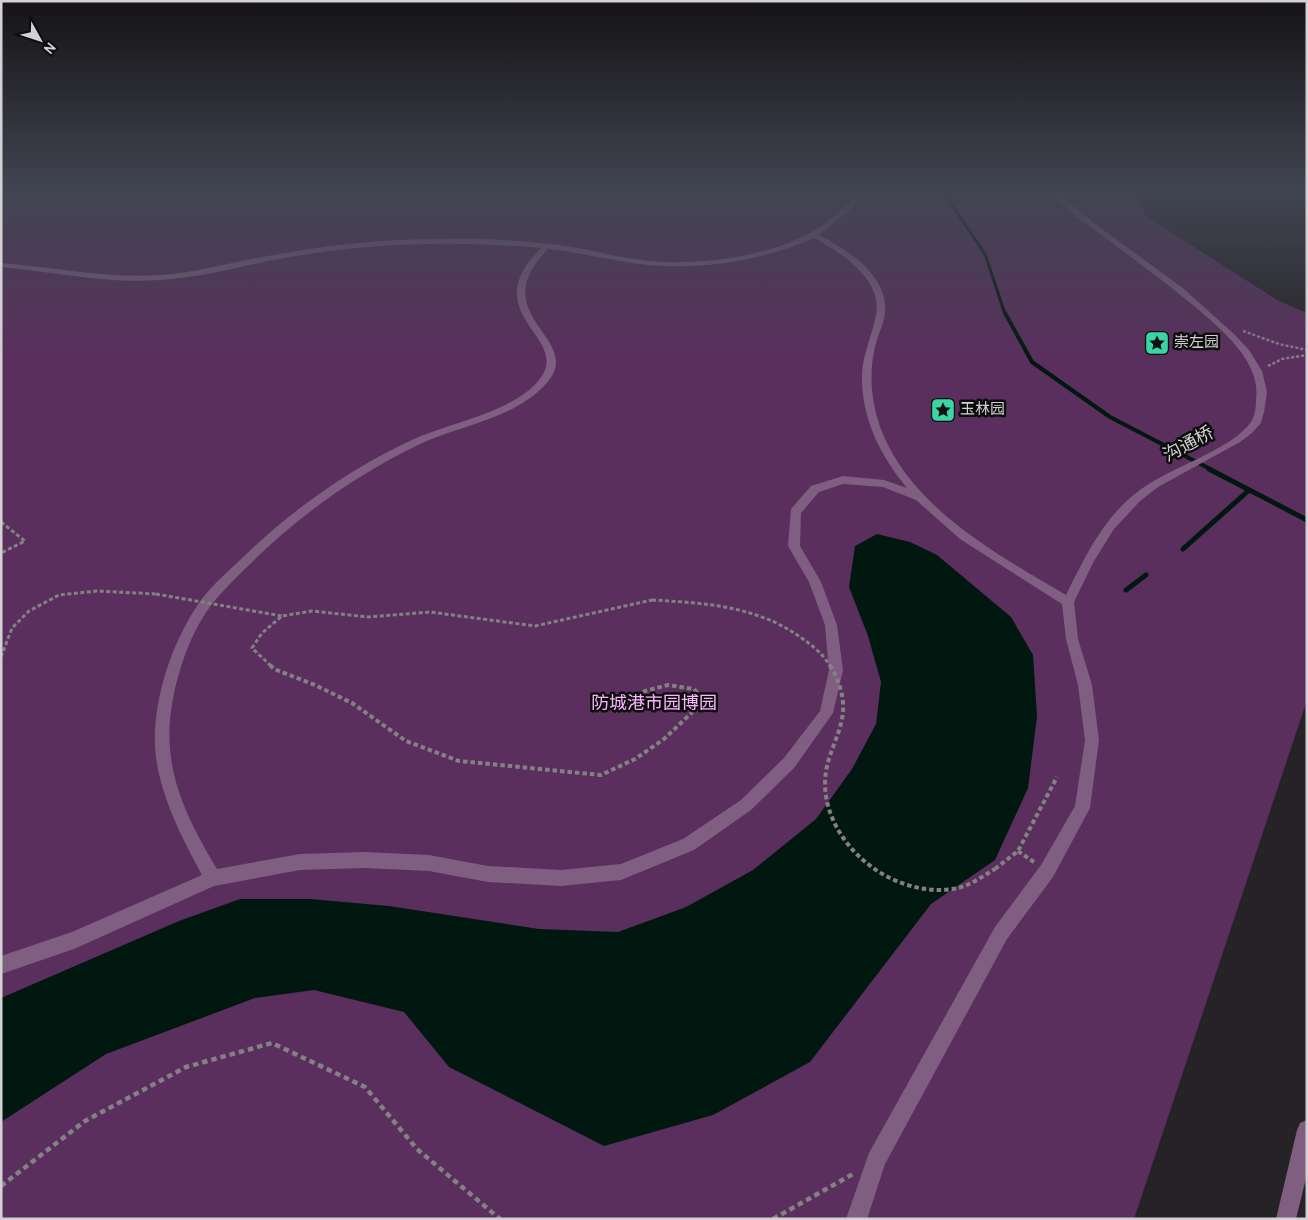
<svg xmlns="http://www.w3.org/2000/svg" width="1308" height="1220" font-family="Overpass,'Noto Sans SC',sans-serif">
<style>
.green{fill:#5a2f5d}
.water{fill:#00180f}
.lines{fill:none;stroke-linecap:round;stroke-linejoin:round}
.stream-far2{stroke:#00180f;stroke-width:3}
.stream-far1{stroke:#00180f;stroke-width:4}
.stream{stroke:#00180f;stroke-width:5}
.path-far3{stroke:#838183;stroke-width:2.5;stroke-dasharray:3 2;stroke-linecap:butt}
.path-far2{stroke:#838183;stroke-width:3;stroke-dasharray:4 2.5;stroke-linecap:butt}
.path-far1{stroke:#838183;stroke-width:4;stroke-dasharray:4.5 3;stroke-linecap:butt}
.path{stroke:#838183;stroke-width:4.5;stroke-dasharray:5.5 4;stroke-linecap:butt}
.minor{fill:#805e82;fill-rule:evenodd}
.path-bridge-far1{stroke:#838183;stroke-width:3;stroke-dasharray:4 2.5;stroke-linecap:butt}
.path-bridge{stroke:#838183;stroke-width:4;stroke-dasharray:4.5 3;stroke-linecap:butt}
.labels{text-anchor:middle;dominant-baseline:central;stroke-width:5;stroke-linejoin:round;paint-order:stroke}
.far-poi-label{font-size:15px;fill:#d3d1d3;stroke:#0e0d0e;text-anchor:start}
.street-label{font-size:18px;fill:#d3d1d3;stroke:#0e0d0e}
.park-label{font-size:18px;fill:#fbb5fe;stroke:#0e0d0e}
</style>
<rect width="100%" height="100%" fill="#262326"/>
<path class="green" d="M1,189H1136L1146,216L1277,300L1307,313V700L1134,1219H1Z"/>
<path class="water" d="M877,534L910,542L937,555L1011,617L1033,655L1037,717L1028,788L995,860L931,904L810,1062L713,1115L604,1146L449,1067L404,1012L314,990L255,998L106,1054L1,1122V998L179,921L240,899H310L389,906L539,929L618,932L686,907L753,870L816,819L852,769L876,724L881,682L868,636L849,587L855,546Z"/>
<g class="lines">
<path class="stream-far2" d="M941,189L985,254L1005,314"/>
<path class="stream-far1" d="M1005,313L1032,362L1110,417L1212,470"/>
<path class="stream" d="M1209,469L1307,520
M1183,549L1248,491
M1126,590L1146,575"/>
<path class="path-far3" d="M1243,331L1279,344L1307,350
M1268,366L1282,359L1307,355"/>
<path class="path-far2" d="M1,522L25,541L1,553
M1,657L12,628L29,611L59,595L97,591L156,594
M271,666L252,648L262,633L282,616L312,611L368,617L430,612L535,626L652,600"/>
<path class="path-far1" d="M270,665L274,669L315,685L352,703L406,741L459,761L601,775L635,759L664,739L704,701L694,689L668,685L645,691L622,704L593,711
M1018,851L1034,862
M995,869L1018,851L1057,777"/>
<path class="path" d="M1,1186L85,1121L186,1067L272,1043L365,1087L417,1149L500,1219
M773,1219L853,1174"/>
<path class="minor" d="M860,189H867L851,209L819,235C846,249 888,275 885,311C885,322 879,332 876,343C868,373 871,404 882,432C914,510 997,554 1066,595C1085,557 1102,520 1136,493C1166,468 1231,451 1251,422C1255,416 1256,407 1256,400C1260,371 1239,347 1220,329C1184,295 1144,267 1104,237C1084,222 1063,207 1046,189H1053L1094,223L1184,289L1234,334L1249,350L1262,371L1267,392L1264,412L1261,423L1252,433L1240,442L1158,487L1140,501L1114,529L1094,561L1074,602L1078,639L1092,685L1099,740L1090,808L1053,877L1007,939L885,1164L867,1219H846L869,1153L995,927L1041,865L1075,806L1085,740L1078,685L1066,639L1062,604L960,539L916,500L883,487L843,484L819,492L801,513L800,546L821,582L837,625L843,670L833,713L794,768L751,810L694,850L621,880L561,886L488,882L429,871L365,868L300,870L214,886L74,949L1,974V956L72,932L202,875C181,836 158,792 155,747C153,700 171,645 197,606C208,589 224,575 238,562C289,512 347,470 412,440C448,423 514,412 539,380C574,337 473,315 541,248C461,241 382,242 302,255C255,262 208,277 160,280C107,284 54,272 1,267V263C54,267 108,279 161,275C195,273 228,263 262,257C320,246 379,239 438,239C483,238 528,240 572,247C591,250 609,255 628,258C662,264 697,263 730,258C784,249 826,233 860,189ZM814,238C841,253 883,279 876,315C872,336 863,353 862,374C861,418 880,455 907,488L884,480L843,476L811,486L791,509L788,546L809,582L825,625L829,670L820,711L784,758L741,800L683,839L621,864L561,870L488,866L429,855L365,852L300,854L217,869C195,832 173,792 170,748C166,706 183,646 207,611C218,595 233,581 247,567C297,517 354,476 418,445C459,425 511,420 544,386C591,339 480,318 548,249C579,252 608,260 639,264C698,271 759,262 814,238Z
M1307,1120V1174L1296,1219H1276L1297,1130L1300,1123Z"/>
<path class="path-bridge-far1" d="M156,594L282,616
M652,600C706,603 758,606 803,639C813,646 824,655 830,666"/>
<path class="path-bridge" d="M830,665C865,725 818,743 826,796C835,854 900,900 958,888C971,885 983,876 995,869"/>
</g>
<linearGradient id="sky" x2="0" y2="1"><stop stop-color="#151315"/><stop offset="0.53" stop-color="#414552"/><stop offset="1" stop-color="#414552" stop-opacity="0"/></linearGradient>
<rect width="1308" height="360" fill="url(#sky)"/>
<defs>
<symbol id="sight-square" viewBox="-11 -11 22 22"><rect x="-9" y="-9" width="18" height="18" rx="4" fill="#3ad4a5" stroke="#0e0d0e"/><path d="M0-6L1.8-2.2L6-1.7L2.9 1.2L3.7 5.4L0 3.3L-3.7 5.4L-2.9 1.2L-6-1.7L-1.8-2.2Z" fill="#111"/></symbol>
</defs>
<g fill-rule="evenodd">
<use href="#sight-square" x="1143" y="329" width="28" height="28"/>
<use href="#sight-square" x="929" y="396" width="28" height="28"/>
</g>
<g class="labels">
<g class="far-poi-label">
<text x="1174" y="343">崇左园</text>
<text x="960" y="410">玉林园</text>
</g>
<g class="street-label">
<text transform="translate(1189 445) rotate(-28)">沟通桥</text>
</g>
<g class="park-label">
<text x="654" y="704">防城港市园博园</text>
</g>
</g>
<rect width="1308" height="1220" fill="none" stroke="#d3d1d3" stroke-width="5"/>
<g transform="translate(40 40) rotate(130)" stroke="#0e0d0e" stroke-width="4" paint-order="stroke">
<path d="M0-4L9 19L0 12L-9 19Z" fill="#d3d1d3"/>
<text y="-8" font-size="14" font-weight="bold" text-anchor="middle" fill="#d3d1d3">N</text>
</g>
</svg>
